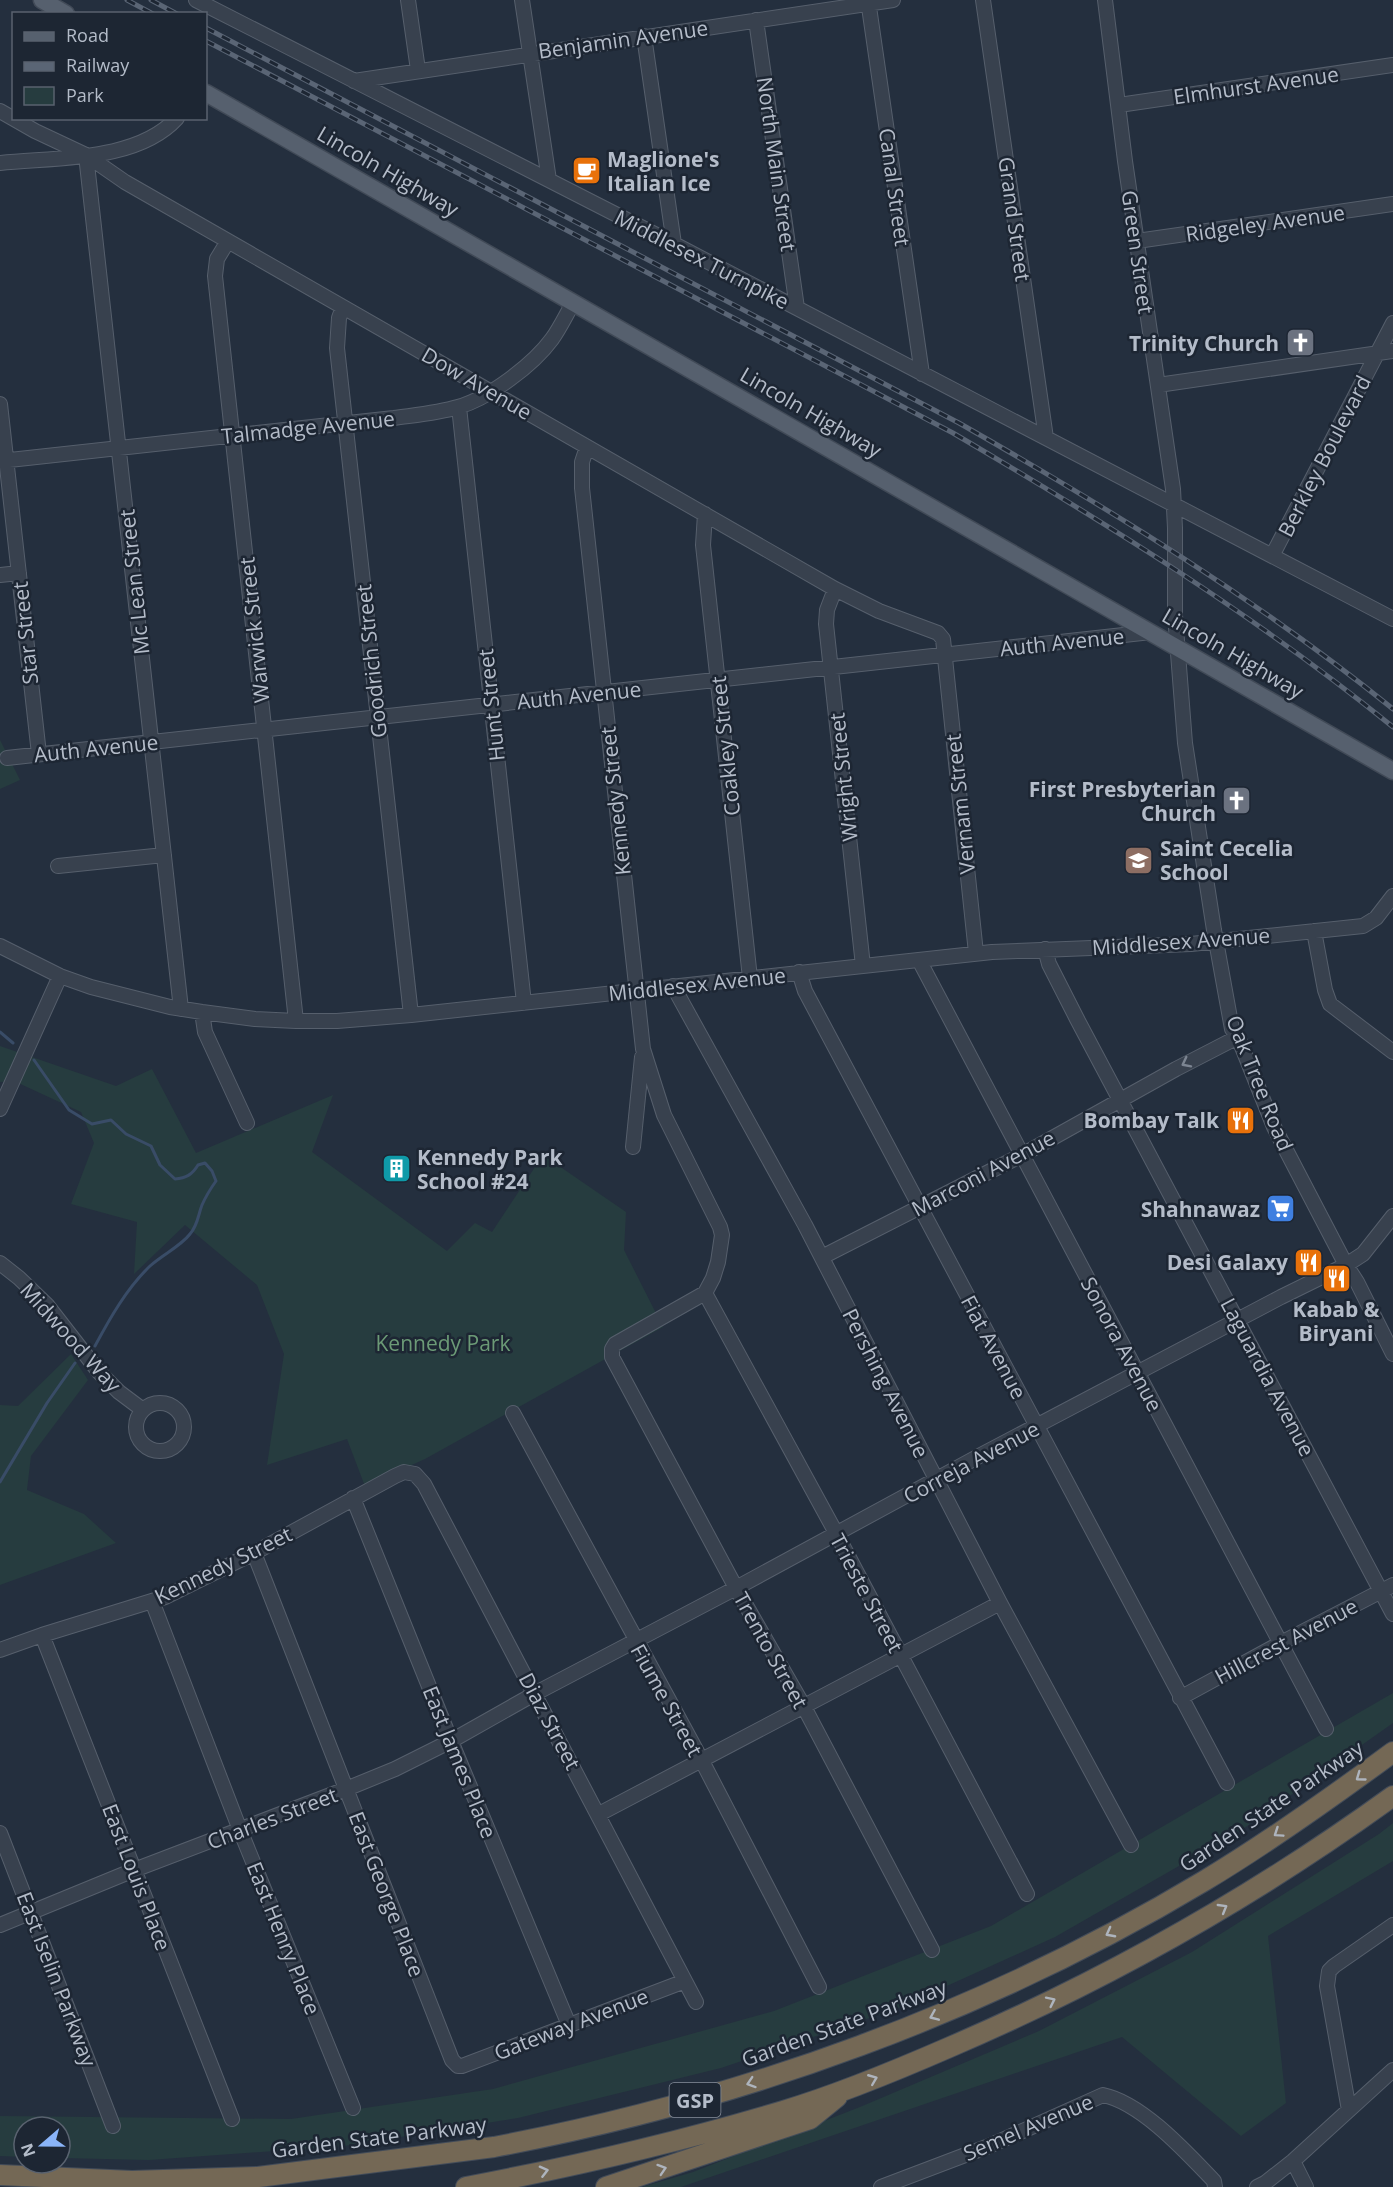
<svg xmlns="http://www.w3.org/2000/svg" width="1393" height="2187" font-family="'Open Sans',sans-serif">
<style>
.green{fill:#263c3f}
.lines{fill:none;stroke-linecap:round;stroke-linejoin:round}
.stream{stroke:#394c67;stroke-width:3}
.minor-casing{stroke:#565f6c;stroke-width:16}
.major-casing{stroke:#414a57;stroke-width:19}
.highway-casing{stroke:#434c59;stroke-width:22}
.minor{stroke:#38414e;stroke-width:14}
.major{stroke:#56606e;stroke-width:16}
.highway{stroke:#746855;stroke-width:20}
.rail-casing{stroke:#5a6575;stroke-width:5}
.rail{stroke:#1d2633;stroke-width:3;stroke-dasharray:9;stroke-linecap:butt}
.oneway{stroke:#7c8592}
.oneway2{stroke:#aeb4bd}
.labels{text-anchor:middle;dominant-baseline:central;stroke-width:5;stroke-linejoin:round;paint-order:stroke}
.shield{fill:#1d2633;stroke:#878f9c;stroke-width:1.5}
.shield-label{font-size:20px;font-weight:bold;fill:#b4bcc9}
.street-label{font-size:21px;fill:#b4bcc9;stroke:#1d2633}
.poi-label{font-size:21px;font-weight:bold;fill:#b4bcc9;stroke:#1d2633;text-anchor:end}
.park-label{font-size:21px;fill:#6b9a76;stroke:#1d2633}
</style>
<rect width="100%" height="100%" fill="#242f3e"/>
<path class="green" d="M0,740L20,780L0,789Z
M0,1046L116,1086L152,1069L196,1153L333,1095L312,1152L447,1251L475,1223L492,1232L543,1155L626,1212L624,1250L663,1327L425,1459L394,1473L366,1489L347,1439L267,1465L284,1354L257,1285L185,1225L134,1274L137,1222L71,1204L94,1143L81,1112L14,1081L0,1082Z
M71,1354L88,1380L31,1456L27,1490L84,1514L116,1543L0,1585V1405L18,1406Z
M1393,1693V1723L1240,1831L1055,1937L896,2009L721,2068L518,2118L344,2146L149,2160L60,2158V2127H24V2157L0,2156V2116L291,2119L493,2089L774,2011L991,1926Z
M1393,1823V1861L1268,1936L1286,2103L1241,2136L1122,2037L681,2187H642L693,2172L860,2107L1039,2031L1192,1952L1379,1834Z"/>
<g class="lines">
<path class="stream" d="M0,1032L13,1043
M34,1060L69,1110L92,1124L111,1120L126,1134L151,1146L160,1165L175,1179C186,1178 192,1175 198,1165L205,1163L212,1171L216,1181C211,1188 206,1196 202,1205C198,1215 198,1225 190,1234C181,1246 162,1255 150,1266C127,1288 110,1318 95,1346
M0,1482L47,1403L75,1363"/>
<defs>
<path id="minor" d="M196,0L674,244L1393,619
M408,0L418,70
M522,0L549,180
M868,0L922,374
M983,0L1046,438
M1105,0L1125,161L1173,489L1175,528V615L1185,743L1214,930L1232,1029L1238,1037L1274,1127L1346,1265L1357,1282L1393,1354
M756,20L797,308
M644,36L674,244
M354,81L893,0
M1119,105L1393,65
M0,111L35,131L86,155L125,182L835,589L879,611L938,633L943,639L976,953
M86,155L181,1009
M0,163C56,157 137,162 177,118
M228,241L217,259L215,276L296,1021
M1137,241L1393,204
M343,307L339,318L337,348L411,1015
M1158,385L1393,351
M0,404L39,754
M459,407L524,1003
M587,447L582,462V488L643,1049L664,1115L720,1227L722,1235L718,1262L713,1278L705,1293L615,1344L612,1349V1357L736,1588L803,1705L932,1950
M0,461L394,418C415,415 438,413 458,407C489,398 533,365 552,339C560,328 566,315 573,303
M705,514L703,545L750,978
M1272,556L1393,323
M0,575L19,573
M835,589L827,610L826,624L863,966
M7,758L1151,632
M58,866L164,855
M1314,931L1325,990L1330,1004L1393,1052
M0,946L60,976L91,987L170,1007L202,1012L255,1019L296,1021H337L411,1015L992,952L1191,944L1363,926L1376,918L1393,896
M1045,949L1049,964L1077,1019L1393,1614
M919,960L1326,1729
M799,972L805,991L1227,1783
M673,986L805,1225L1000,1603L1131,1845
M202,1012L205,1032L247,1123
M0,1109L60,976
M633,1147L642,1057
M822,1257L1022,1155L1176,1069L1238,1037
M0,1263L19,1278L47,1305L99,1372L119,1392L143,1410
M705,1293L836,1533L1027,1894
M136 1427a24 24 0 1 1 48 0a24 24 0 1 1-48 0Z
M513,1413L701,1759L819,1987
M353,1498L451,1741L569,2025
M254,1553L452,2060L458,2066H462L685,1981
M152,1601L240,1830L353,2108
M42,1635L232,2119
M0,1650L42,1635L165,1597L254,1553L395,1476L404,1472L415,1474L424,1484L696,2002
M1180,1698L1281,1643L1393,1585
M599,1814L1000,1603
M0,1833L113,2126
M0,1925L134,1870L346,1789L395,1769L451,1741L536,1693L736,1588L981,1455L1281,1297L1346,1265L1363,1254L1393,1216
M1349,2110L1327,1986L1329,1971L1334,1966L1393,1925
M1293,2161L1306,2187
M881,2187L989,2146L1103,2095C1142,2103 1187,2153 1214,2181L1215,2187
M1257,2187L1265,2183L1293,2161L1393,2070"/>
<path id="major" d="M42,0L66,14
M206,93L1393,771"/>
<path id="highway" d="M0,2175L132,2181L258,2177L494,2147C743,2100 986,2012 1204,1881C1269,1842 1332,1797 1393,1752
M466,2187C572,2167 679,2142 783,2111C840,2094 895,2071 950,2047C1106,1980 1255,1896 1393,1796
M606,2187L810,2119L837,2097"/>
</defs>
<use href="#minor" class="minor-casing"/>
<use href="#major" class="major-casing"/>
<use href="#highway" class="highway-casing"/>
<use href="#minor" class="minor"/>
<use href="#major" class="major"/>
<use href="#highway" class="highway"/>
<defs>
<path id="rail" d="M127,0L153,14
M151,0L177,14
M206,28L959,423C1110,509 1258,600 1393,709
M206,41L953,433C1106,523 1255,615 1393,727"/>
</defs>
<use href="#rail" class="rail-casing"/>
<use href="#rail" class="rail"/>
</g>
<defs><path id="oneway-chevron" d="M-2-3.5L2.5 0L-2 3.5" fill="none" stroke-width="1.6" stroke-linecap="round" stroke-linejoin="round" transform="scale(1.5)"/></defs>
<use class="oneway" href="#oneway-chevron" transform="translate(1186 1063) rotate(153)"/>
<g class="oneway2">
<use href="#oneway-chevron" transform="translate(1360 1777) rotate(144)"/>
<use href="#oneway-chevron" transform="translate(1278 1833) rotate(146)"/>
<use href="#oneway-chevron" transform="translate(1223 1908) rotate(-30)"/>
<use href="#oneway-chevron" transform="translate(1110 1933) rotate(152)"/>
<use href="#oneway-chevron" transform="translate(1051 2001) rotate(-26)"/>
<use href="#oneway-chevron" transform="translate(934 2016) rotate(157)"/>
<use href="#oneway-chevron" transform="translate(873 2079) rotate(-22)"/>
<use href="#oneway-chevron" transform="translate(751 2083) rotate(162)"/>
<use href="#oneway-chevron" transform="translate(662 2169) rotate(-18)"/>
<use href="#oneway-chevron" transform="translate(544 2171) rotate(-14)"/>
</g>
<defs>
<symbol id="cafe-square" viewBox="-11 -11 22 22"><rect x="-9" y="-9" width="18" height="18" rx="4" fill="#e8710a" stroke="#1d2633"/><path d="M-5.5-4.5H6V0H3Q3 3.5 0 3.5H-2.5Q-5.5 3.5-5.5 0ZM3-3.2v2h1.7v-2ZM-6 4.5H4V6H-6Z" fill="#fff"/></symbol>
<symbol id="church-square" viewBox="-11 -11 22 22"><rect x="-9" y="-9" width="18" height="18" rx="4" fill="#6b7280" stroke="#1d2633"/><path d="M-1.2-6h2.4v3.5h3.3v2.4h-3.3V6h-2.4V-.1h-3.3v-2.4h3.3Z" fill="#fff"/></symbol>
<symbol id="school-square" viewBox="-11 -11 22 22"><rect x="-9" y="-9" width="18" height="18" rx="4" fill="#8d6e63" stroke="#1d2633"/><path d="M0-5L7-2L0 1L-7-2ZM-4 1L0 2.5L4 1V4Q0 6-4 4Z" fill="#fff"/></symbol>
<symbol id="restaurant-square" viewBox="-11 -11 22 22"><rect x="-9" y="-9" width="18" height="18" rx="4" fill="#e8710a" stroke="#1d2633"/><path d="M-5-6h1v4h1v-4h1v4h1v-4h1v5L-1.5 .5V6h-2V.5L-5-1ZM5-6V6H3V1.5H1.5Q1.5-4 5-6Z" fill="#fff"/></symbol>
<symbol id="building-square" viewBox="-11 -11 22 22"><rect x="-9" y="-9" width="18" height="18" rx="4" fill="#0f9aa8" stroke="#1d2633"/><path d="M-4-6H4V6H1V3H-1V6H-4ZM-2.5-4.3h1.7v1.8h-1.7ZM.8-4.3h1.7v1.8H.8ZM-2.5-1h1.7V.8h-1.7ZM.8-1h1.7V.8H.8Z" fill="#fff"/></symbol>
<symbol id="supermarket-square" viewBox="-11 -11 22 22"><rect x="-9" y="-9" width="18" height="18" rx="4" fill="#3f7fe0" stroke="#1d2633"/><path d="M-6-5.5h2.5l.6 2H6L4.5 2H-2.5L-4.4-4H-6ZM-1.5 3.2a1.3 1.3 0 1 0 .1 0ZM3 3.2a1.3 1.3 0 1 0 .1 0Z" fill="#fff"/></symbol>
</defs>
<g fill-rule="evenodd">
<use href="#cafe-square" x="570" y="154" width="33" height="33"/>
<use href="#church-square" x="1284" y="326" width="33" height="33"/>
<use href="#church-square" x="1220" y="784" width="33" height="33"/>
<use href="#school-square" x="1122" y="844" width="33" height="33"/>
<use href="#restaurant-square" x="1224" y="1104" width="33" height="33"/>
<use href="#building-square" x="380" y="1152" width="33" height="33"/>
<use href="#supermarket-square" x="1264" y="1192" width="33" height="33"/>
<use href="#restaurant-square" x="1292" y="1246" width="33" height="33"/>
<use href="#restaurant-square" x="1320" y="1262" width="33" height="33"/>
</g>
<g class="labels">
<rect class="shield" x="669.5" y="2083" width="51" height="34" rx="4.5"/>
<g class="shield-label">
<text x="695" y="2100">GSP</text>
</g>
<g class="street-label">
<text transform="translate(623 39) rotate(-8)">Benjamin Avenue</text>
<text transform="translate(1256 85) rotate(-8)">Elmhurst Avenue</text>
<text transform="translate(777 164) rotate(82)">North Main Street</text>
<text transform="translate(388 171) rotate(30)">Lincoln Highway</text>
<text transform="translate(895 187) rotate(82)">Canal Street</text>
<text transform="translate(1015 219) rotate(82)">Grand Street</text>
<text transform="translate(1265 223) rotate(-8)">Ridgeley Avenue</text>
<text transform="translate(1138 252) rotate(82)">Green Street</text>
<text transform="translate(702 259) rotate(27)">Middlesex Turnpike</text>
<text transform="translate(477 383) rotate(30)">Dow Avenue</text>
<text transform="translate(811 412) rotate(30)">Lincoln Highway</text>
<text transform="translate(308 427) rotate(-6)">Talmadge Avenue</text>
<text transform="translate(1324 456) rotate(-63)">Berkley Boulevard</text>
<text transform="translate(134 582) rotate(-96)">Mc Lean Street</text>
<text transform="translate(254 630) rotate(-96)">Warwick Street</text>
<text transform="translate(25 633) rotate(-96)">Star Street</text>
<text transform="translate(1062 642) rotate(-6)">Auth Avenue</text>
<text transform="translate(1233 653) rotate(30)">Lincoln Highway</text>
<text transform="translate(371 661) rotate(-96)">Goodrich Street</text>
<text transform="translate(579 695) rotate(-6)">Auth Avenue</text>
<text transform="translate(491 705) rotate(-96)">Hunt Street</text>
<text transform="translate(725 746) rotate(-96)">Coakley Street</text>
<text transform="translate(96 748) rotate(-6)">Auth Avenue</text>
<text transform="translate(843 777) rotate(-96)">Wright Street</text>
<text transform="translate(615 801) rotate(-96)">Kennedy Street</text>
<text transform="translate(960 804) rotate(-96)">Vernam Street</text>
<text transform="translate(1181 941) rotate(-4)">Middlesex Avenue</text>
<text transform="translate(697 984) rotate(-6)">Middlesex Avenue</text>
<text transform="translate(1260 1083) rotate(68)">Oak Tree Road</text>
<text transform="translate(983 1173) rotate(-28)">Marconi Avenue</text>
<text transform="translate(71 1337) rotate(48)">Midwood Way</text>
<text transform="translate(1122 1344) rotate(62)">Sonora Avenue</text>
<text transform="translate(994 1347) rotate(62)">Fiat Avenue</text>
<text transform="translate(1268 1377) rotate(62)">Laguardia Avenue</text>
<text transform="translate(886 1383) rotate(63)">Pershing Avenue</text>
<text transform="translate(971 1462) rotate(-28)">Correja Avenue</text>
<text transform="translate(223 1565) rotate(-26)">Kennedy Street</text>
<text transform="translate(867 1593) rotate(62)">Trieste Street</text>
<text transform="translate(1286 1641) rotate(-28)">Hillcrest Avenue</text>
<text transform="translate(771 1650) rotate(61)">Trento Street</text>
<text transform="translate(667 1700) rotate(61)">Fiume Street</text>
<text transform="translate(550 1721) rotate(62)">Diaz Street</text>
<text transform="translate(460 1762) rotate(68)">East James Place</text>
<text transform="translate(1271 1806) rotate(-34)">Garden State Parkway</text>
<text transform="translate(272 1818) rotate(-21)">Charles Street</text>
<text transform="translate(137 1877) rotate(69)">East Louis Place</text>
<text transform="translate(387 1894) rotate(69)">East George Place</text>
<text transform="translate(284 1938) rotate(68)">East Henry Place</text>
<text transform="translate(57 1979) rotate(69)">East Iselin Parkway</text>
<text transform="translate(844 2023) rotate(-20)">Garden State Parkway</text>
<text transform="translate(571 2024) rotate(-21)">Gateway Avenue</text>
<text transform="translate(1028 2127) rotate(-23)">Semel Avenue</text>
<text transform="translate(379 2137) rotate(-7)">Garden State Parkway</text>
</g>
<g class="poi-label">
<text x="607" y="159" text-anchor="start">Maglione's<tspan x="607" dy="24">Italian Ice</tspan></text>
<text x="1279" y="343">Trinity Church</text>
<text x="1216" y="789">First Presbyterian<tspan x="1216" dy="24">Church</tspan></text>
<text x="1160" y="848" text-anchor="start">Saint Cecelia<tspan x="1160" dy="24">School</tspan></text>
<text x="1219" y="1120">Bombay Talk</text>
<text x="417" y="1157" text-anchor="start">Kennedy Park<tspan x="417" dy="24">School #24</tspan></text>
<text x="1260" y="1209">Shahnawaz</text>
<text x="1288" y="1262">Desi Galaxy</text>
<text x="1336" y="1309" text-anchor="middle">Kabab &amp;<tspan x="1336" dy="24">Biryani</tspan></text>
</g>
<g class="park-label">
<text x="443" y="1343">Kennedy Park</text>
</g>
</g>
<rect x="12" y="12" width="195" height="108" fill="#1d2633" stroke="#59626f" stroke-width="1.5"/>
<rect x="24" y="32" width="30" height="9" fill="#56606e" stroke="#59626f" stroke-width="1.5"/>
<text x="66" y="42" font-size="18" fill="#b4bcc9">Road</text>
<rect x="24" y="62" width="30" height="9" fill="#5a6575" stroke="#59626f" stroke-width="1.5"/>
<text x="66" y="72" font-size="18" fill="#b4bcc9">Railway</text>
<rect x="24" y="87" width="30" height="18" fill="#263c3f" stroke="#59626f" stroke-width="1.5"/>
<text x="66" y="102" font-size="18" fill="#b4bcc9">Park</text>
<g transform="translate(42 2145) rotate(250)"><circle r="28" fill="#1d2633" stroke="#59626f" stroke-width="1.5"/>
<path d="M0-4.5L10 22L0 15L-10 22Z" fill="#8ab4f8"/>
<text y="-9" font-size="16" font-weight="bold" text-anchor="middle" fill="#b4bcc9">N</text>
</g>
</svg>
